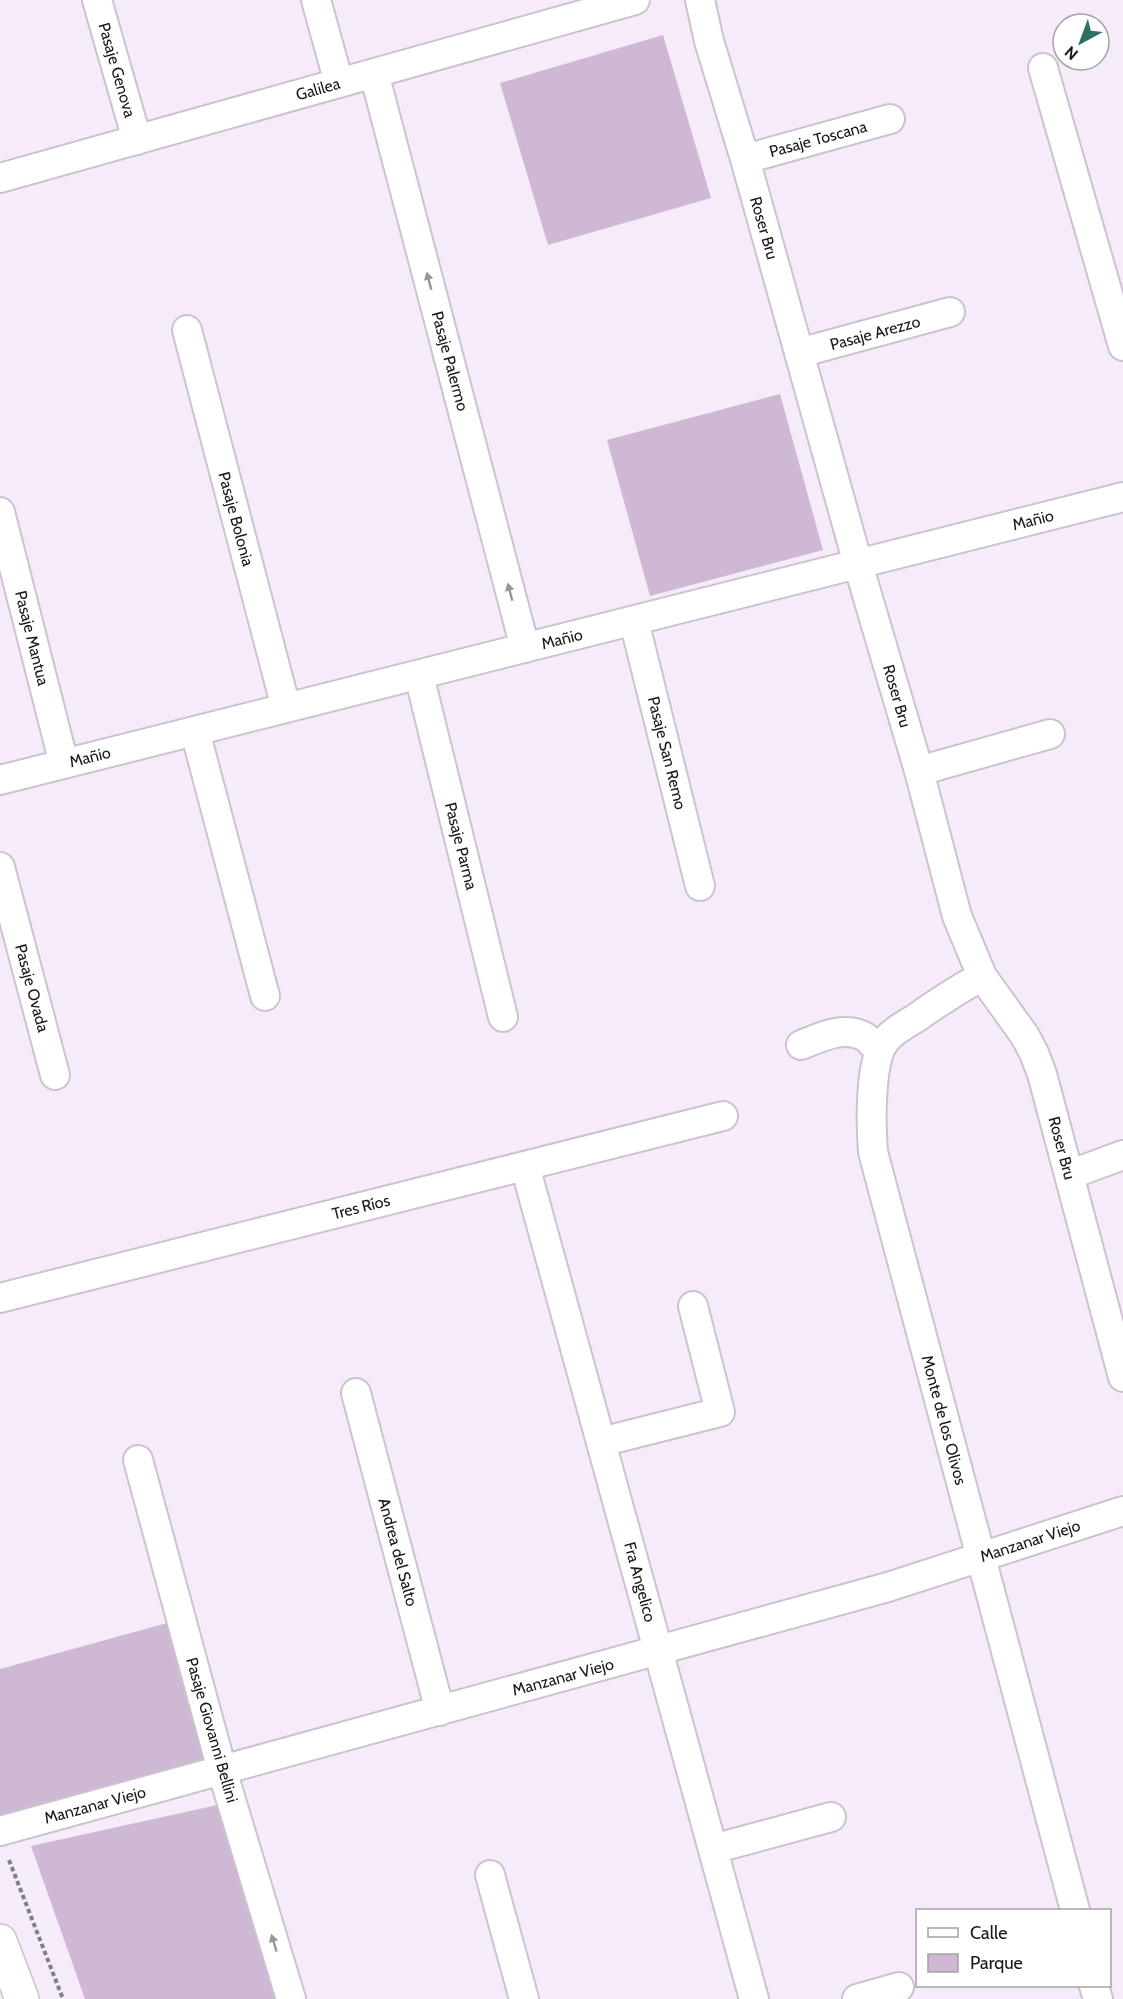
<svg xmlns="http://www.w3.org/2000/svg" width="1123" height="1999" font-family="Cabin,sans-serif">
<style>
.green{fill:#ceb8d3}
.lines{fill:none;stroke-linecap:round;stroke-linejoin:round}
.minor-casing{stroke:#cdc3d0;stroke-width:32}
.tertiary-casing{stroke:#cdc3d0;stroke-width:36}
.path{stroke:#847e86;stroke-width:4;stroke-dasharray:4.5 3;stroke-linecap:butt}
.minor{stroke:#fff;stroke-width:28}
.tertiary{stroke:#fff;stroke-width:33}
.oneway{fill:#989798}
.labels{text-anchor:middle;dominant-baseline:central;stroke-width:6;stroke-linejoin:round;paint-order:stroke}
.street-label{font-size:16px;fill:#1a171b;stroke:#fff}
</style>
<rect width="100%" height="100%" fill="#f6ecf9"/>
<path class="green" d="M663,35L711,198L548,245L500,83Z
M780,394L823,550L650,596L607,440Z
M167,1623L208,1760L0,1822V1669Z
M222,1804L280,1999H85L31,1846Z"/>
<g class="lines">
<defs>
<path id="minor" d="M97,0L137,140
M316,0L339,83
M700,0L709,41L745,159L858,564L919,771L957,916L982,976L1025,1036L1034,1053L1042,1074L1123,1377
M1043,68L1123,346
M374,73L525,648
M745,159L890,119
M0,178L635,0
M187,330L286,708
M799,353L950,312
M0,512L64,764
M634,621L700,886
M419,675L503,1017
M195,731L265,996
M919,771L1050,734
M0,780L1123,497
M0,867L55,1075
M982,976C959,989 937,1003 916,1018C906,1024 893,1031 886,1040C869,1059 871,1127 873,1152L1075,1910
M801,1045C821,1037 845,1025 865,1037C870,1040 875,1047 879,1051
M525,1166L754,1999
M1069,1175L1123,1155
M0,1298L723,1116
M356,1393L440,1711
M601,1442L720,1412L693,1306
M138,1460L222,1770L291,1999
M0,1831L888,1587L1123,1511
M713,1849L831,1817
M490,1875L524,1999
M1094,1986L1098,1999
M857,1999L899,1987"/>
<path id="tertiary" d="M0,1941L22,1999"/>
</defs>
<use href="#minor" class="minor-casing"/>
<use href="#tertiary" class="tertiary-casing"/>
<path class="path" d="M9,1860L63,1999"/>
<use href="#minor" class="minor"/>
<use href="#tertiary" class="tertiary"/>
</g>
<defs><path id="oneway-solid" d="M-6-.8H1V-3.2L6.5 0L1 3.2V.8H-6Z" transform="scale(1.5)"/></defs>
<g class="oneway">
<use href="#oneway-solid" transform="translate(429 281) rotate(-105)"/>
<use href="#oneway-solid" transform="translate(510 592) rotate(-105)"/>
<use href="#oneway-solid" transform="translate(274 1943) rotate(-107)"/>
</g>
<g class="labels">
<g class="street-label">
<text transform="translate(117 70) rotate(74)">Pasaje Genova</text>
<text transform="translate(318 89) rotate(-16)">Galilea</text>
<text transform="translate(818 139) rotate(-15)">Pasaje Toscana</text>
<text transform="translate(764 228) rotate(74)">Roser Bru</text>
<text transform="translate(875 333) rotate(-15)">Pasaje Arezzo</text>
<text transform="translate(450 361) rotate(75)">Pasaje Palermo</text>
<text transform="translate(236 519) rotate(75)">Pasaje Bolonia</text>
<text transform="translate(1033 520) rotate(-14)">Mañio</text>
<text transform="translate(32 638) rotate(76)">Pasaje Mantua</text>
<text transform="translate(562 639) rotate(-14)">Mañio</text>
<text transform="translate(897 696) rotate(74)">Roser Bru</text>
<text transform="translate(667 753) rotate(76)">Pasaje San Remo</text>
<text transform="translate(90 757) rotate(-14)">Mañio</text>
<text transform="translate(461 846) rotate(76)">Pasaje Parma</text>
<text transform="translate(32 988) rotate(75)">Pasaje Ovada</text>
<text transform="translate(1062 1148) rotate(75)">Roser Bru</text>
<text transform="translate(361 1207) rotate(-14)">Tres Ríos</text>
<text transform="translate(944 1420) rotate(75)">Monte de los Olivos</text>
<text transform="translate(1030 1541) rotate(-18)">Manzanar Viejo</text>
<text transform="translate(398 1552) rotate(75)">Andrea del Salto</text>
<text transform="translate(640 1582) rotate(75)">Fra Angelico</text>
<text transform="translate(563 1677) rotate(-15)">Manzanar Viejo</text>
<text transform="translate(212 1730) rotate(74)">Pasaje Giovanni Bellini</text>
<text transform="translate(95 1805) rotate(-15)">Manzanar Viejo</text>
</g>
</g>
<rect x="916" y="1909" width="195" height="78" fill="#ffffff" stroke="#a3a2a4" stroke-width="1.5"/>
<rect x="928" y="1928" width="30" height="9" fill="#ffffff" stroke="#a3a2a4" stroke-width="1.5"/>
<text x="970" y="1939" font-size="18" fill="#1a171b">Calle</text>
<rect x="928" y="1954" width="30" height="18" fill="#ceb8d3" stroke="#a3a2a4" stroke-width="1.5"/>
<text x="970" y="1969" font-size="18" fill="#1a171b">Parque</text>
<g transform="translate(1081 42) rotate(221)"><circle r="28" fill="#ffffff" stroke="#a3a2a4" stroke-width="1.5"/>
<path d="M0-4.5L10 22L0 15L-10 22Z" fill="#2d7163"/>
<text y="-9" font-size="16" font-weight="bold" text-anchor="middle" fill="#1a171b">N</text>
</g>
</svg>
